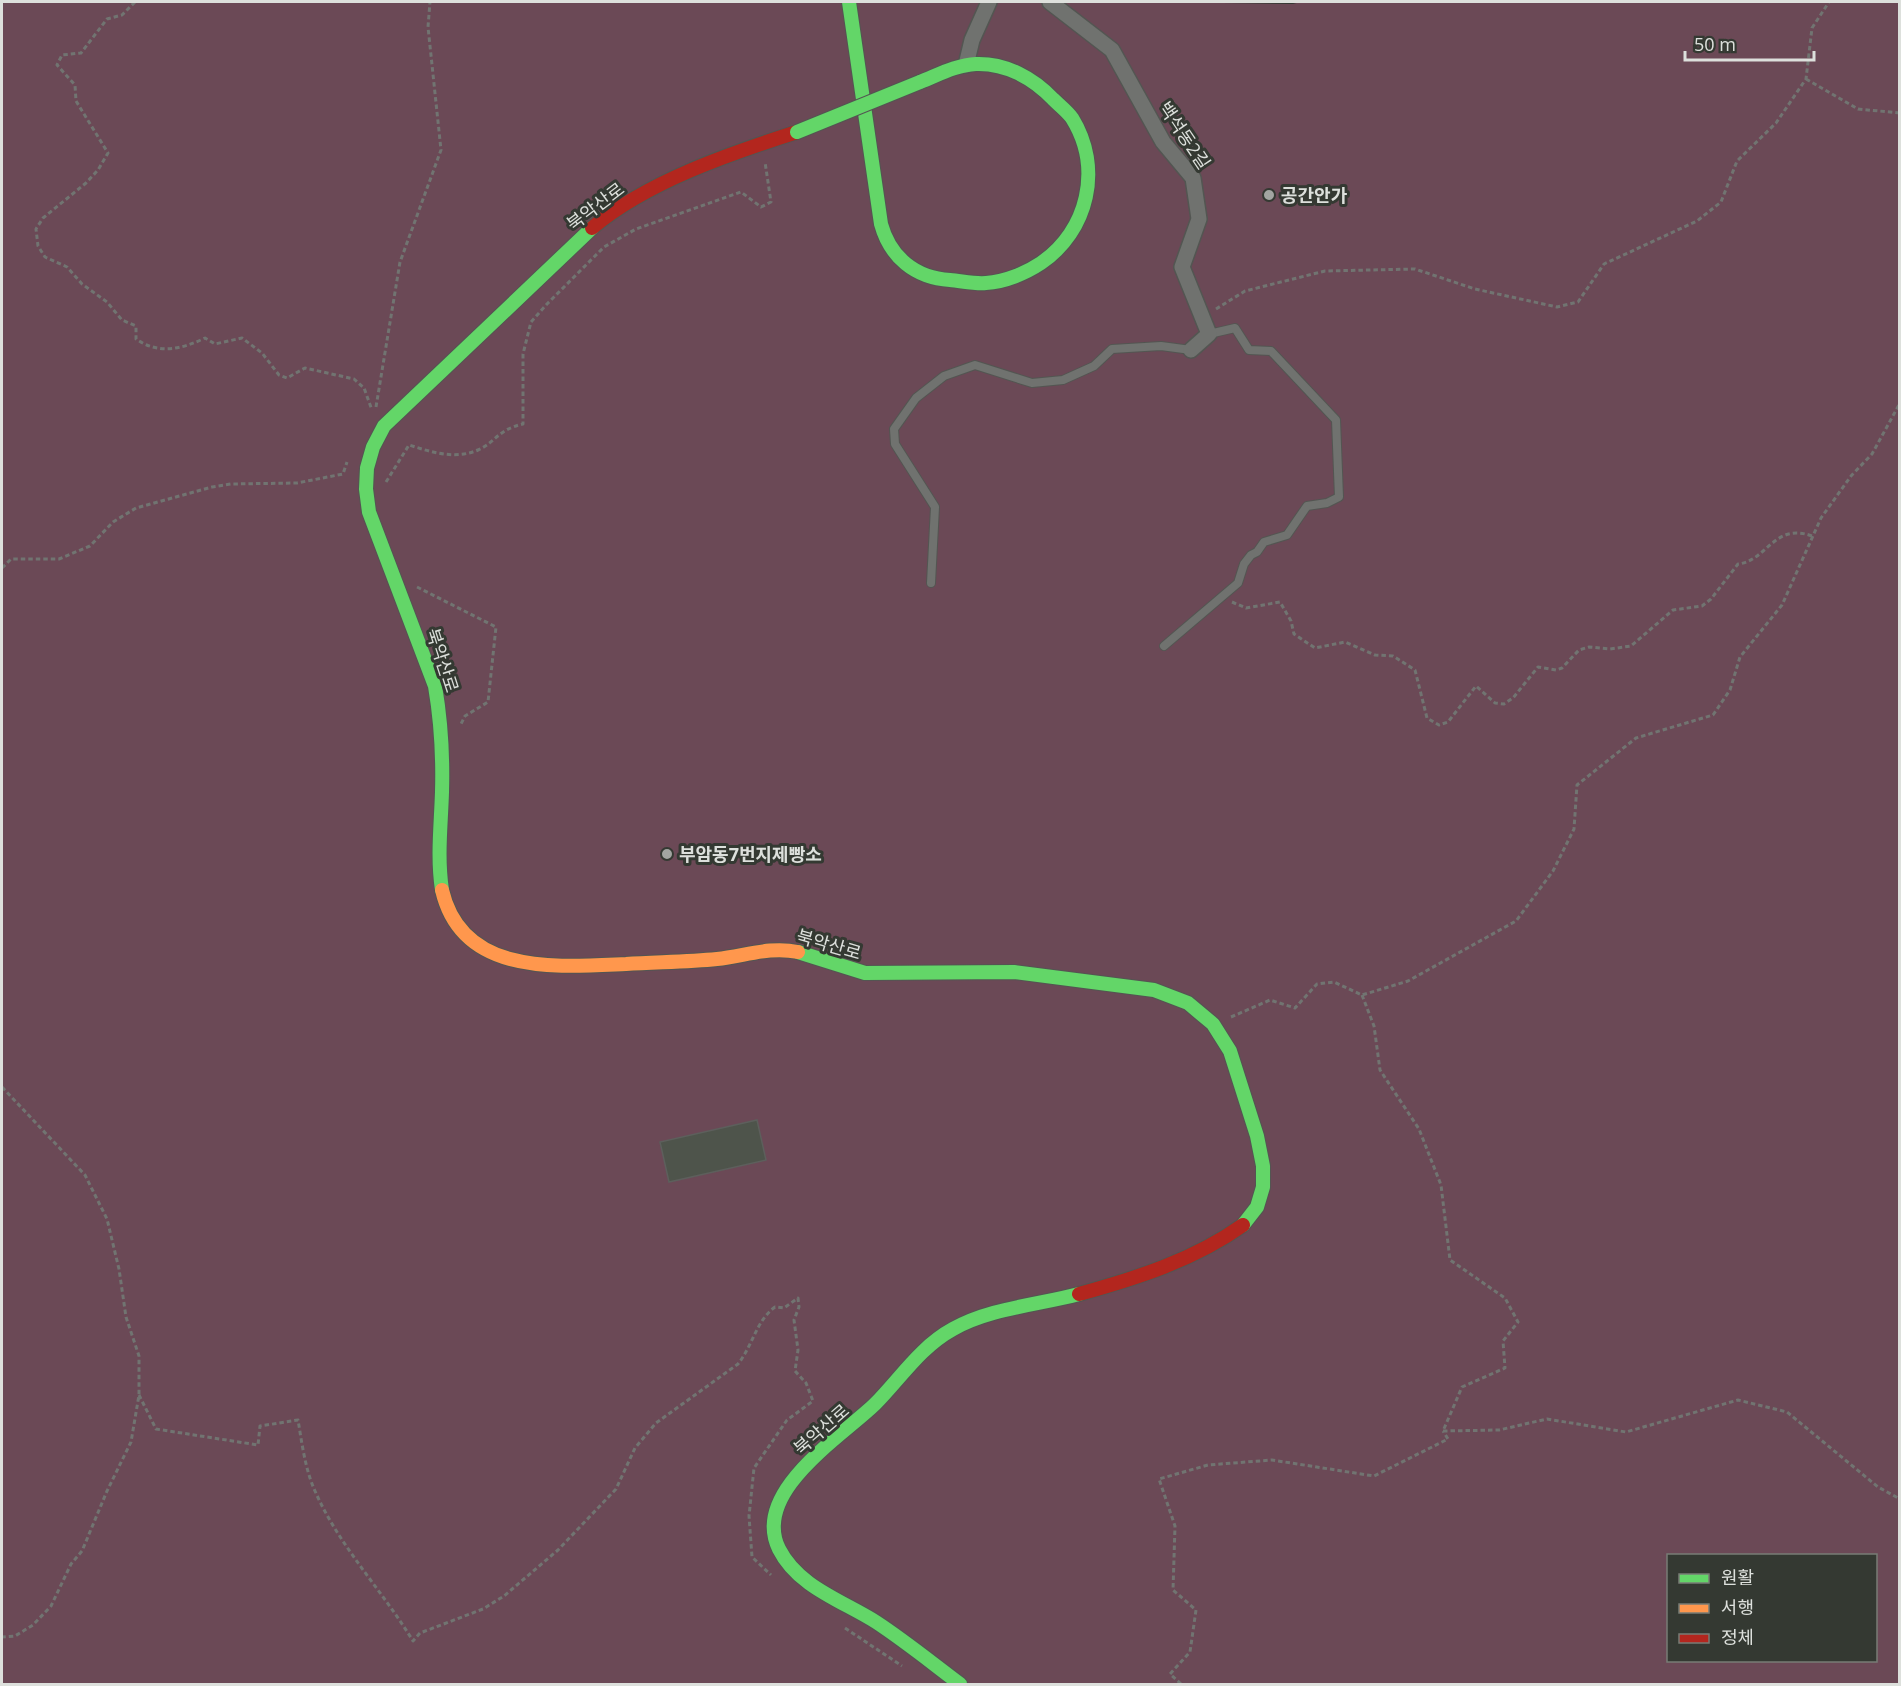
<svg xmlns="http://www.w3.org/2000/svg" width="1901" height="1686" font-family="'Open Sans','Noto Sans KR',sans-serif">
<style>
.green{fill:#6b4956;fill-rule:evenodd}
.building{fill:#4e544b;stroke:#5d5f5c;stroke-width:1.5}
.lines{fill:none;stroke-linecap:round;stroke-linejoin:round}
.lane-casing{stroke:#535652;stroke-width:10}
.street-casing{stroke:#535652;stroke-width:18}
.fast-casing{stroke:#535652;stroke-width:16}
.slow-casing{stroke:#535652;stroke-width:16}
.jam-casing{stroke:#535652;stroke-width:16}
.path{stroke:#717471;stroke-width:3;stroke-dasharray:4.5 3;stroke-linecap:butt}
.lane{stroke:#70726f;stroke-width:8}
.street{stroke:#70726f;stroke-width:15}
.fast{stroke:#63d668;stroke-width:14}
.slow{stroke:#ff974d;stroke-width:14}
.jam{stroke:#b3261e;stroke-width:14}
.fast-bridge-casing{stroke:#535652;stroke-width:16;stroke-linecap:butt}
.fast-bridge{stroke:#63d668;stroke-width:14}
.poi-dot{fill:#a2a5a1;stroke:#343932;stroke-width:2}
.labels{text-anchor:middle;dominant-baseline:central;stroke-width:6;stroke-linejoin:round;paint-order:stroke}
.street-label{font-size:18px;fill:#dde0dc;stroke:#343932}
.poi-label{font-size:18px;font-weight:bold;fill:#dde0dc;stroke:#343932;text-anchor:start}
</style>
<rect width="100%" height="100%" fill="#353833"/>
<path class="green" d="M2,2H1158L1293,4L1300,2H1899V1684H2ZM1668,1556H1876V1660H1668Z"/>
<path class="building" d="M757,1120L766,1160L669,1182L660,1142Z"/>
<g class="lines">
<defs>
<path id="lane" d="M931,583L935,507L895,444L894,429L916,398L944,376L975,365L1032,383L1063,380L1094,366L1112,349L1161,346L1191,350
M1164,646L1238,583L1244,564L1251,555L1257,552L1264,542L1287,535L1307,506L1327,503L1339,497L1336,420L1271,351L1249,350L1235,328L1209,334"/>
<path id="street" d="M1050,2L1112,50L1163,142L1193,178L1199,219L1182,267L1209,334L1191,350
M966,65L972,40L989,2"/>
<path id="fast" d="M849,2L881,224C890,257 915,278 950,280C962,281 974,284 986,283C1005,282 1026,273 1041,263C1088,231 1103,168 1072,118C1067,111 1059,105 1053,99C1033,78 1006,63 976,64C956,65 938,75 920,82
M442,890C437,857 441,825 442,792C443,757 441,721 435,686L369,512L366,489L367,468L373,447L384,426L592,228
M798,952L865,973L1014,972L1154,990L1188,1003L1213,1024L1230,1051L1257,1136L1263,1166V1187L1257,1207L1243,1225
M960,1684C932,1663 905,1641 876,1622C843,1601 798,1587 779,1549C751,1492 841,1437 875,1404C900,1379 920,1347 953,1329C990,1308 1038,1305 1079,1294"/>
<path id="slow" d="M442,890C462,976 556,967 626,964C656,962 687,962 717,959C745,956 770,946 798,952"/>
<path id="jam" d="M592,228C646,182 731,153 797,132
M1079,1294C1137,1278 1194,1260 1243,1225"/>
</defs>
<use href="#lane" class="lane-casing"/>
<use href="#street" class="street-casing"/>
<use href="#fast" class="fast-casing"/>
<use href="#slow" class="slow-casing"/>
<use href="#jam" class="jam-casing"/>
<path class="path" d="M135,2L122,15L107,19L81,53L62,55L57,65L75,85L76,101L108,153L98,170L86,183L43,218L36,229L38,246L45,257L67,267L82,284L107,302L122,320L136,326V339C159,355 182,349 205,338L215,344L242,338L262,353L279,375L287,378L305,368L354,379L364,388L372,410
M1806,79L1858,109L1900,113
M1216,309L1245,291L1325,271L1415,269L1475,289L1557,307L1578,302L1604,264L1697,221L1721,202L1737,161L1776,123L1806,79L1812,28L1829,2
M376,407L400,262L441,150L428,27L430,2
M386,482L409,445C431,452 455,460 478,450C496,442 497,430 523,424V354L531,322L547,304L604,247L636,229L741,192L761,207L771,202L765,162
M2,568L11,559H59L90,546L113,522L136,508L212,487L231,484L297,483L343,474L347,462
M417,587L496,627L488,702L465,716L461,724
M1232,602L1246,608L1280,602L1291,621L1294,634L1315,648L1345,642L1375,655L1393,656L1415,670L1427,718L1439,725L1448,722L1476,686L1495,703L1504,704L1513,698L1538,667L1556,670L1562,668L1579,650L1589,647L1610,649L1631,646L1673,610L1702,606L1711,599L1738,564C1767,561 1774,522 1812,536
M1362,995L1374,1026L1380,1070L1419,1129L1441,1185L1450,1260L1505,1298L1518,1322L1503,1341L1505,1368L1462,1387L1443,1431
M1231,1017L1270,1000L1295,1008L1317,984L1334,982L1362,995L1408,981L1516,921L1553,871L1574,829L1577,785L1636,738L1713,715L1730,690L1740,657L1782,605L1821,518L1851,476L1872,454L1900,403
M2,1087L85,1175L107,1219L119,1269L126,1317L139,1356V1395L131,1442L107,1491L82,1551L71,1564L51,1606L33,1625L15,1636L2,1637
M139,1395L156,1429L258,1445L260,1426L298,1420C302,1443 305,1469 315,1491C339,1546 382,1590 413,1641L420,1633L483,1609L504,1596L558,1550L616,1489L635,1448L656,1423L738,1364C753,1345 756,1321 775,1307L784,1308L798,1298L799,1307L794,1320L798,1350L795,1371L806,1383L813,1401L787,1420L754,1468L749,1516L752,1557L771,1575
M1443,1431L1499,1430L1547,1419L1626,1432L1738,1400L1787,1412L1878,1487L1900,1499
M845,1628L902,1666
M1181,1684L1170,1674L1190,1652L1196,1610L1173,1590L1175,1526L1159,1479L1208,1465L1272,1460L1374,1476L1448,1439L1443,1431"/>
<use href="#lane" class="lane"/>
<use href="#street" class="street"/>
<use href="#fast" class="fast"/>
<use href="#slow" class="slow"/>
<use href="#jam" class="jam"/>
<defs>
<path id="fast-bridge" d="M797,132L920,82"/>
</defs>
<use href="#fast-bridge" class="fast-bridge-casing"/>
<use href="#fast-bridge" class="fast-bridge"/>
</g>
<g class="poi-dot">
<circle cx="1269" cy="195" r="6"/>
<circle cx="667" cy="854" r="6"/>
</g>
<g class="labels">
<g class="street-label">
<text transform="translate(1185 135) rotate(56)">백석동2길</text>
<text transform="translate(595 206) rotate(-37)">북악산로</text>
<text transform="translate(443 660) rotate(72)">북악산로</text>
<text transform="translate(829 944) rotate(16)">북악산로</text>
<text transform="translate(821 1429) rotate(-41)">북악산로</text>
</g>
<g class="poi-label">
<text x="1281" y="195">공간안가</text>
<text x="679" y="854">부암동7번지제빵소</text>
</g>
</g>
<rect width="1901" height="1686" fill="none" stroke="#dde0dc" stroke-width="6"/>
<rect x="1667" y="1554" width="210" height="108" fill="#343932" stroke="#787c76" stroke-width="1.5"/>
<rect x="1679" y="1574" width="30" height="9" fill="#63d668" stroke="#787c76" stroke-width="1.5"/>
<text x="1721" y="1584" font-size="18" fill="#dde0dc">원활</text>
<rect x="1679" y="1604" width="30" height="9" fill="#ff974d" stroke="#787c76" stroke-width="1.5"/>
<text x="1721" y="1614" font-size="18" fill="#dde0dc">서행</text>
<rect x="1679" y="1634" width="30" height="9" fill="#b3261e" stroke="#787c76" stroke-width="1.5"/>
<text x="1721" y="1644" font-size="18" fill="#dde0dc">정체</text>
<path d="M1685 51v9h129v-9" fill="none" stroke="#dde0dc" stroke-width="3"/>
<text x="1694" y="51" font-size="18" fill="#dde0dc" stroke="#343932" stroke-width="4.5" paint-order="stroke">50 m</text>
</svg>
